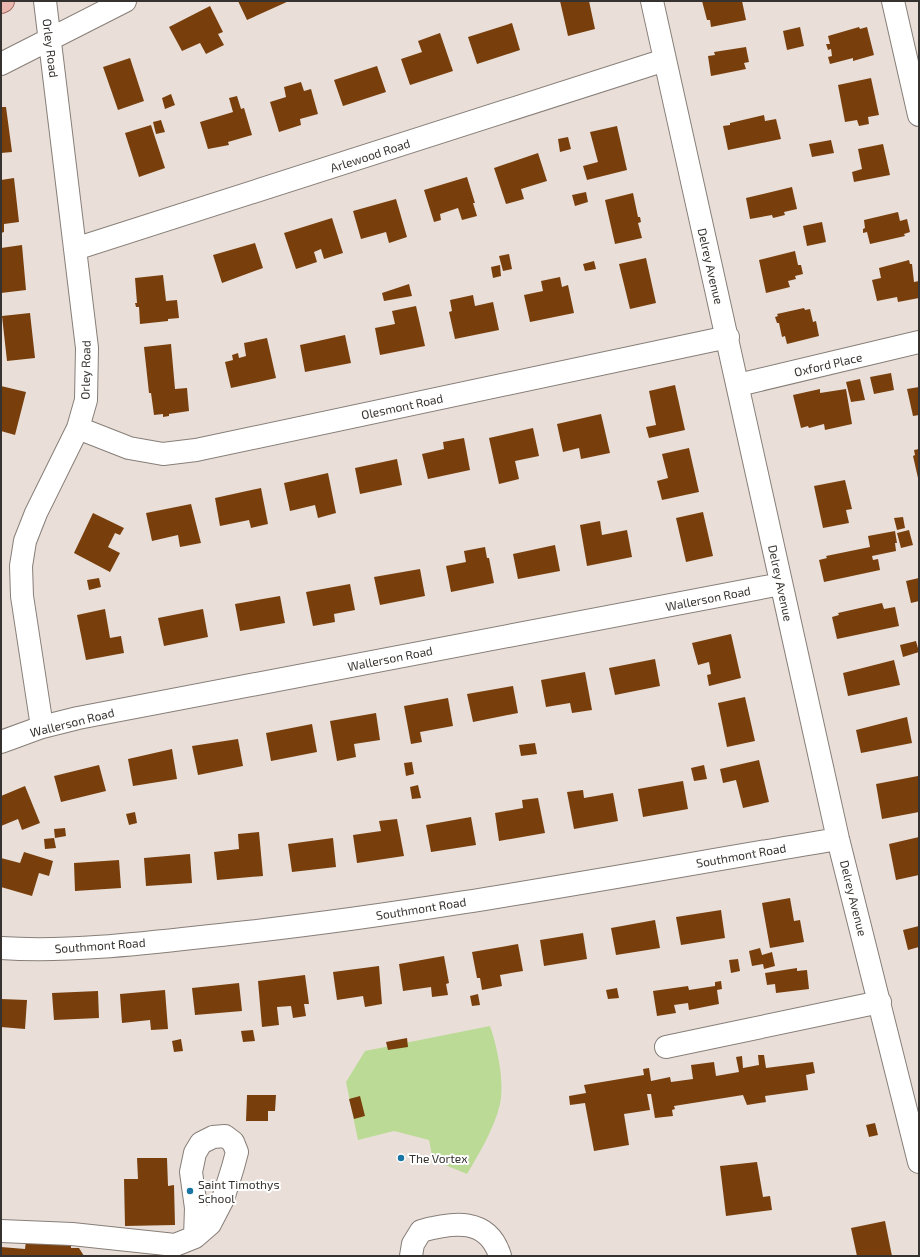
<svg xmlns="http://www.w3.org/2000/svg" width="920" height="1257" font-family="'Exo 2',sans-serif">
<style>
.green{fill:#bbda95}
.building{fill:#783f0d}
.lines{fill:none;stroke-linecap:round;stroke-linejoin:round}
.minor-casing{stroke:#877e78;stroke-width:24}
.major-casing{stroke:#a36b60;stroke-width:24}
.minor{stroke:#fff;stroke-width:22}
.major{stroke:#ebb8b0;stroke-width:22}
.poi-dot{fill:#1976a4;stroke:#fff;stroke-width:1.5}
.labels{text-anchor:middle;dominant-baseline:central;stroke-width:4;stroke-linejoin:round;paint-order:stroke}
.street-label{font-size:12px;fill:#36322f;stroke:#fff}
.poi-label{font-size:12px;fill:#36322f;stroke:#fff;text-anchor:start}
</style>
<rect width="100%" height="100%" fill="#e9dfd8"/>
<path class="green" d="M490,1026C497,1046 505,1083 500,1104C494,1129 480,1152 467,1174L433,1160L429,1140L394,1131L358,1140L346,1082L365,1051Z"/>
<path class="building" d="M238,1H289L247,20Z
M560,1H589L595,29L568,36Z
M702,1H742L746,20L711,27L710,20H707Z
M210,6L223,32L218,34L224,45L206,54L200,43L182,51L169,27Z
M512,23L520,50L477,64L468,37Z
M800,27L804,46L787,50L783,31Z
M859,27L860,29L867,27L874,55L853,61V58L830,64L828,57L832,56L831,49L828,50L826,44H830L828,36Z
M440,33L453,71L410,85L401,59L422,52L418,41Z
M746,47L749,62L744,63L746,69L711,76L708,56L715,55L714,52Z
M130,58L144,101L118,110L103,67Z
M377,66L386,92L343,106L334,80Z
M871,78L879,115L868,117L869,124L859,126L857,120L845,122L838,85Z
M301,82L304,91L311,89L318,114L300,119L301,125L279,132L270,102L286,97L284,87Z
M171,94L175,105L165,109L162,98Z
M237,96L241,109L244,108L252,135L228,142L229,145L208,149L200,122L233,112L229,98Z
M1,107H6L12,152L1,153Z
M764,115L765,121L776,119L781,139L728,150L723,126L730,125V123Z
M161,120L165,132L156,134L153,122Z
M151,125L165,168L139,177L125,133Z
M617,126L627,170L587,180L583,166L598,162L590,132Z
M568,137L571,149L560,152L558,139Z
M831,140L834,153L812,157L809,144Z
M883,144L890,175L854,182L852,172L862,169L858,149Z
M538,153L547,181L521,189L524,199L506,204L494,168Z
M467,177L475,203H473L477,216L462,220L458,208L440,214L441,220L434,222L424,190Z
M14,178L19,222L4,224V232L1,233V180Z
M792,187L797,209L784,212L785,215L773,218L772,215L750,219L746,198Z
M586,192L588,202L575,206L572,195Z
M633,193L638,217H640L641,222L638,223L642,238L615,244L605,200Z
M396,199L407,237L389,243L386,232L361,239L353,211Z
M898,212L900,221L907,219L910,232L904,234L905,236L870,244L867,232L863,233V229L865,228L864,220Z
M332,218L343,253L324,259L321,249L314,252L317,262L296,269L284,233Z
M822,222L826,242L807,246L803,226Z
M255,243L263,268L222,283L213,255Z
M22,245L26,290L1,293V248Z
M795,251L798,265H801L803,274L795,276L796,279L788,281L790,287L766,293L759,260Z
M509,254L512,269L503,271L499,256Z
M646,258L656,303L630,309L619,264Z
M909,260L910,264H912L914,282L919,281V298L898,302L897,297L877,301L872,280L881,278L879,268Z
M594,261L596,269L585,271L583,264Z
M500,265L501,276L493,278L491,267Z
M163,275L166,301L177,300L179,318L168,319V321L140,324L139,307H136L135,303H137L135,278Z
M560,277L562,287L568,285L574,313L530,322L524,295L543,291L541,281Z
M409,284L412,296L384,301L382,293Z
M473,295L475,306L493,302L499,330L455,339L449,312L452,311L450,300Z
M416,306L425,346L380,355L375,328L395,324L392,311Z
M804,308L805,310L810,309L813,322L816,321L819,336L787,344L785,336L782,337L779,323H777L775,317L778,316L777,314Z
M30,313L35,358L7,361L2,316Z
M345,335L351,363L305,372L300,345Z
M267,338L276,378L231,388L225,362L233,360L232,355L238,353L239,358L246,356L244,343Z
M171,344L175,389L187,388L189,411L169,414V416L163,417V414L154,415L151,393H149L144,347Z
M891,373L894,390L874,394L870,377Z
M860,379L865,400L851,402L846,382Z
M675,385L685,430L649,438L646,427L656,425L649,391Z
M1,386L26,392L15,435L1,431Z
M919,387V415L913,416L907,389Z
M820,389V393L846,389L852,424L825,430L824,424L809,428L808,426L801,428L793,395Z
M601,414L610,453L581,459L579,448L563,452L557,424Z
M533,428L539,456L515,461L519,479L499,484L489,438Z
M464,438L470,470L428,479L422,454L444,449L443,442Z
M689,448L699,492L662,500L657,481L668,478L662,454Z
M919,449V477L918,478L913,456L915,455L914,450Z
M397,459L402,485L360,494L355,468Z
M328,473L336,513L318,518L315,505L290,511L284,483Z
M845,480L852,509L846,510L849,523L823,528L814,486Z
M261,488L268,524L251,528L249,520L220,526L215,498Z
M191,504L201,543L180,547L178,535L152,541L146,513Z
M703,512L713,556L686,562L676,518Z
M93,513L124,528L120,535L115,533L108,547L120,553L110,572L74,553Z
M903,517L905,528L897,530L894,518Z
M600,521L602,535L627,530L632,557L587,566L580,525Z
M909,530L913,545L901,548L897,533Z
M895,531L897,543H895L896,551L872,556L873,560L878,559L880,570L824,582L819,560L827,558L826,556L870,547L868,536Z
M555,545L560,571L518,579L513,554Z
M485,547L487,558H489L494,583L451,592L446,566L466,562L464,551Z
M420,569L425,596L380,605L374,577Z
M99,578L101,587L89,590L87,580Z
M919,578V601L911,603L906,581Z
M350,584L355,610L334,614L335,622L313,626L306,592Z
M280,596L285,623L240,631L235,604Z
M882,603L884,609L895,607L899,626L837,639L832,617L839,615L838,613Z
M105,609L110,638L121,636L124,653L86,660L77,615Z
M203,609L208,637L164,646L158,618Z
M731,634L741,678L709,686L707,675L711,674L709,662L698,665L692,643Z
M916,641L919,652L903,657L900,645Z
M655,659L660,686L615,695L609,668Z
M894,660L900,685L848,696L843,673Z
M585,672L592,710L572,713L570,703L546,707L541,680Z
M513,686L518,713L473,722L467,694Z
M745,697L755,741L727,747L718,703Z
M448,698L453,726L420,732L422,742L411,744L404,706Z
M376,713L380,740L354,744L356,757L337,761L330,721Z
M907,717L912,743L861,753L856,730Z
M312,724L317,752L271,761L266,733Z
M238,739L243,766L198,775L192,746Z
M535,743L537,754L521,756L519,745Z
M172,749L177,779L133,786L128,759Z
M759,760L769,802L743,808L736,780L723,783L720,769Z
M412,762L414,774L406,776L404,763Z
M99,765L106,791L61,802L54,776Z
M704,765L707,779L694,781L691,768Z
M918,776L919,812L882,819L876,784Z
M683,781L688,809L643,817L638,789Z
M418,785L421,798L412,799L410,787Z
M25,786L40,823L22,830L18,819L1,826V796Z
M583,790L584,798L613,793L618,821L574,829L567,792Z
M538,798L545,833L499,841L495,813L523,808L522,800Z
M135,812L137,823L129,825L126,814Z
M471,817L476,845L431,852L426,825Z
M397,819L404,856L357,863L353,835L381,831L379,821Z
M65,828L66,836L55,838L54,829Z
M259,832L263,876L217,880L214,852L239,849L238,834Z
M919,837V875L896,880L889,844Z
M54,838L56,848L45,849L44,839Z
M333,838L336,867L292,872L288,844Z
M24,852L53,861L49,876L39,873L32,896L1,887V858L20,863Z
M190,854L192,883L146,886L144,858Z
M119,860L121,888L75,891L74,863Z
M790,898L794,921L800,920L804,942L770,948L762,903Z
M721,910L725,938L681,945L676,917Z
M655,920L660,948L616,955L611,928Z
M919,926V947L908,950L903,930Z
M583,933L587,959L544,966L540,940Z
M518,944L523,971L500,975L502,986L482,990L480,978H477L472,952Z
M760,948L762,955L772,952L775,966L764,969L763,964L752,966L749,951Z
M444,956L449,983L446,984L448,995L432,997L431,987L403,991L399,964Z
M738,959L740,971L731,973L729,960Z
M379,966L382,1004L365,1007L363,996L337,1000L333,972Z
M797,968V971L807,970L809,989L776,993L775,984L767,985L765,973Z
M305,975L309,1004H304L306,1016L293,1018L291,1006L277,1007L279,1025L262,1027L258,981Z
M721,981L722,989L717,990L719,1004L689,1010L688,1003L674,1005L676,1013L657,1016L653,991L688,986L689,990L715,986V982Z
M239,983L242,1011L195,1015L192,988Z
M617,988L619,998L608,999L606,990Z
M165,990L168,1029L151,1030L150,1020L122,1023L120,994Z
M98,991L99,1018L54,1020L52,993Z
M478,994L480,1005L472,1006L470,996Z
M1,999L27,1000L25,1029L1,1027Z
M253,1030L255,1041L243,1042L241,1031Z
M407,1038L408,1047L388,1050L386,1042Z
M181,1039L183,1051L174,1052L172,1041Z
M758,1055H764L766,1068L813,1062L815,1073L806,1075L808,1090L765,1096L766,1102L747,1105L743,1095L674,1106L675,1109L672,1110L673,1116L655,1118L651,1094H647L650,1110L624,1114L629,1145L594,1151L585,1103L570,1105L569,1096L586,1093L584,1085L644,1075L643,1069L649,1068L651,1081L670,1077L671,1082L693,1079L691,1065L714,1062L716,1076L739,1072L736,1057L742,1056L743,1068L759,1065Z
M247,1095H276L275,1111H268V1121H246Z
M360,1096L365,1116L354,1119L349,1099Z
M875,1123L878,1135L869,1137L866,1125Z
M137,1158H167L168,1186L174,1185L175,1225L125,1226L124,1179H138Z
M757,1162L763,1197L770,1196L772,1210L726,1216L720,1166Z
M885,1221L892,1256H857L851,1228Z
M26,1241L71,1245V1248H79L84,1256H1V1247L25,1249Z"/>
<g class="lines">
<defs>
<path id="minor" d="M652,1L838,839L919,1162
M893,1L919,115
M1,64L125,1
M75,249L665,60
M738,385L919,342
M78,428L129,448L163,454L196,450L728,337
M42,727L22,596L21,566L25,541L36,513L78,428L86,400L87,348L45,1
M1,742L42,727L78,718L781,584
M1,948C77,953 162,941 238,933C439,911 639,872 838,839
M666,1047L880,1002
M1,1231L72,1234L175,1245L195,1237L210,1224L223,1199L233,1167L237,1152L233,1142L225,1136L213,1137L201,1143L195,1153L191,1172L196,1208L195,1237
M411,1256L413,1244L421,1231C453,1222 488,1217 500,1256"/>
<path id="major" d="M1,2L3,1"/>
</defs>
<use href="#minor" class="minor-casing"/>
<use href="#major" class="major-casing"/>
<use href="#minor" class="minor"/>
<use href="#major" class="major"/>
</g>
<g class="poi-dot">
<circle cx="401" cy="1158" r="4"/>
<circle cx="190" cy="1191" r="4"/>
</g>
<g class="labels">
<g class="street-label">
<text transform="translate(51 48) rotate(83)">Orley Road</text>
<text transform="translate(370 155) rotate(-18)">Arlewood Road</text>
<text transform="translate(711 266) rotate(77)">Delrey Avenue</text>
<text transform="translate(828 364) rotate(-13)">Oxford Place</text>
<text transform="translate(85 370) rotate(-89)">Orley Road</text>
<text transform="translate(402 406) rotate(-12)">Olesmont Road</text>
<text transform="translate(781 583) rotate(78)">Delrey Avenue</text>
<text transform="translate(708 598) rotate(-11)">Wallerson Road</text>
<text transform="translate(390 658) rotate(-11)">Wallerson Road</text>
<text transform="translate(72 722) rotate(-14)">Wallerson Road</text>
<text transform="translate(741 855) rotate(-10)">Southmont Road</text>
<text transform="translate(854 898) rotate(76)">Delrey Avenue</text>
<text transform="translate(421 908) rotate(-9)">Southmont Road</text>
<text transform="translate(100 945) rotate(-4)">Southmont Road</text>
</g>
<g class="poi-label">
<text x="409" y="1158">The Vortex</text>
<text x="198" y="1184">Saint Timothys<tspan x="198" dy="14">School</tspan></text>
</g>
</g>
<rect width="920" height="1257" fill="none" stroke="#36322f" stroke-width="4"/>
</svg>
